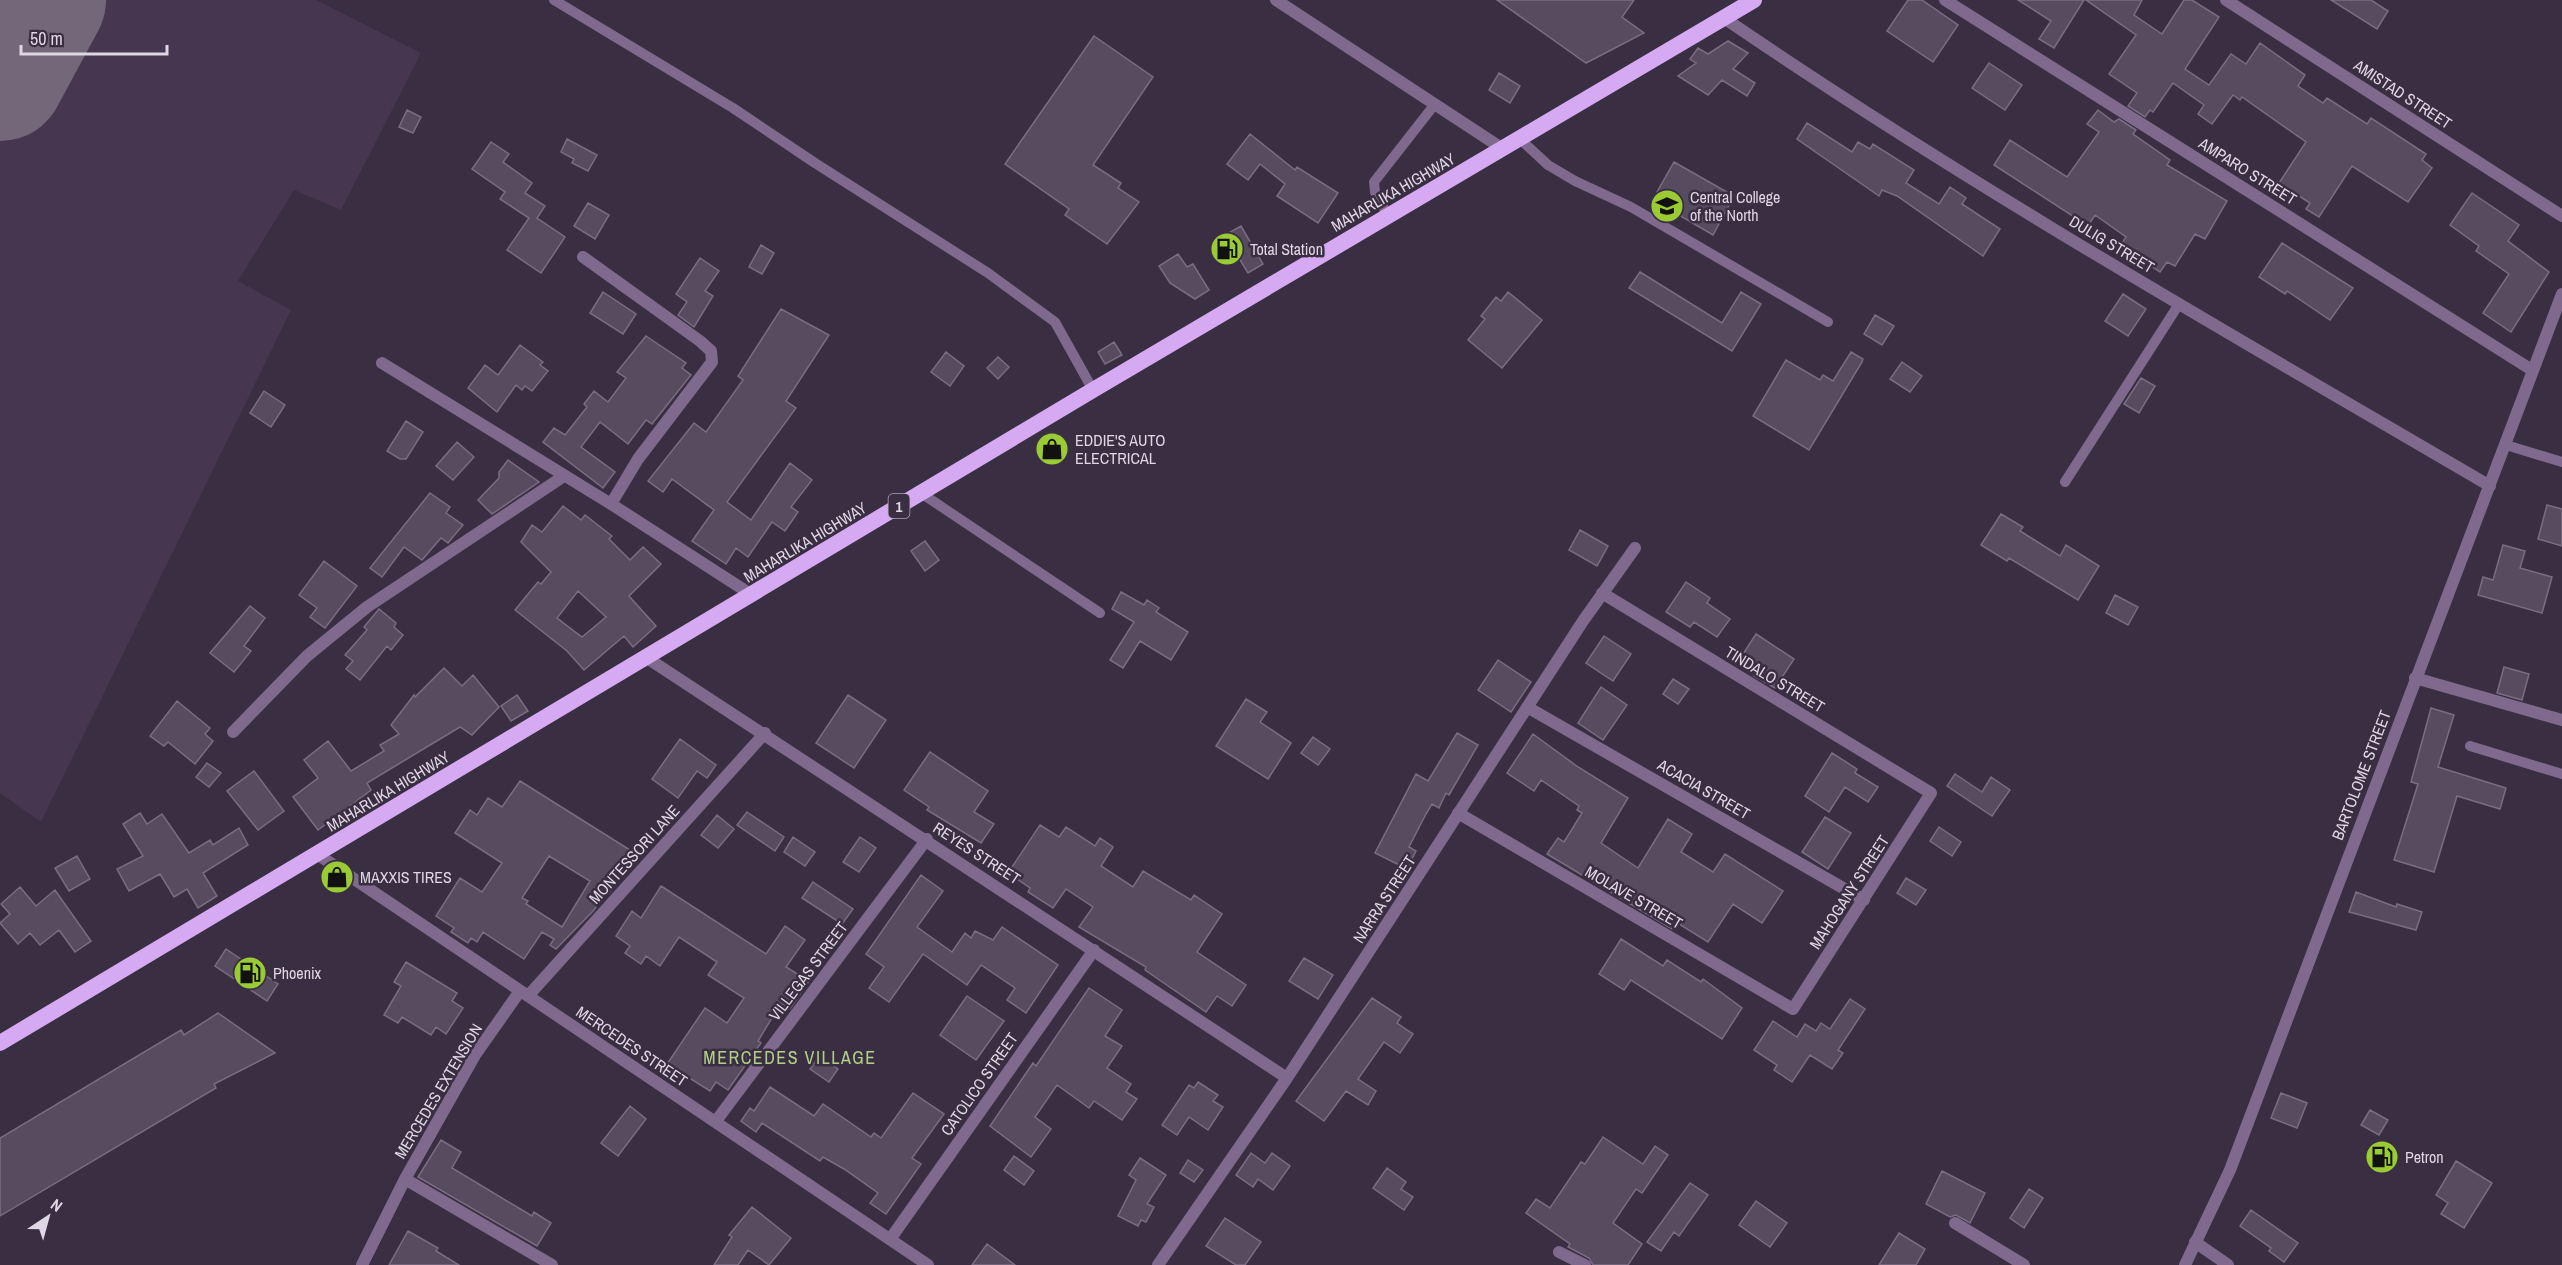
<svg xmlns="http://www.w3.org/2000/svg" width="2562" height="1265" font-family="'Archivo Narrow',sans-serif">
<style>
.built{fill:#463650}
.lines{fill:none;stroke-linecap:round;stroke-linejoin:round}
.runway{stroke:#72687a;stroke-width:130}
.building{fill:#574b60;stroke:#7a6d83;stroke-width:1.5;fill-rule:evenodd}
.service{stroke:#7f6a8d;stroke-width:10}
.minor{stroke:#7f6a8d;stroke-width:12}
.tertiary{stroke:#7f6a8d;stroke-width:12}
.trunk{stroke:#d6aaf2;stroke-width:16}
.labels{text-anchor:middle;dominant-baseline:central;stroke-width:5;stroke-linejoin:round;paint-order:stroke}
.shield{fill:#3a2e42;stroke:#ada4b3;stroke-width:1.5}
.shield-label{font-size:15px;font-weight:bold;fill:#ded7e4}
.street-label{font-size:16px;fill:#ded7e4;stroke:#3a2e42}
.poi-label{font-size:16px;fill:#ded7e4;stroke:#3a2e42;text-anchor:start}
.neighbourhood-label{font-size:18px;letter-spacing:1.5px;fill:#b2cf87;stroke:#3a2e42}
</style>
<rect width="100%" height="100%" fill="#3a2e42"/>
<path class="built" d="M0,0H316L421,53L341,210L294,190L238,281L291,310L41,822L0,793Z"/>
<g class="lines">
<path class="runway" d="M0,76L41,0"/>
</g>
<path class="building" d="M1497,0H1634L1622,17L1644,33L1586,63Z
M1908,0H1922L1958,25L1933,62L1887,31Z
M2018,0H2084L2054,48L2039,39L2051,21Z
M2086,0H2142L2134,15L2162,34L2184,0H2192L2219,17L2185,69L2209,85L2231,54L2246,64L2260,43L2305,75L2298,86L2323,103L2327,98L2367,124L2371,118L2426,154L2422,160L2432,168L2408,202L2352,166L2319,217L2306,209L2310,203L2279,183L2306,142L2242,97L2240,100L2233,95L2212,124L2198,114L2204,105L2173,83L2153,112L2150,110L2145,117L2128,106L2137,93L2109,74L2136,35Z
M2331,0H2371L2388,11L2377,29Z
M1094,36L1153,77L1093,165L1121,183L1118,188L1139,202L1107,244L1065,215L1069,209L1005,164Z
M1728,41L1748,53L1733,69L1755,83L1747,96L1722,80L1708,95L1678,76L1696,63L1690,59L1698,48L1708,54Z
M1989,63L2022,85L2005,110L1972,88Z
M1499,73L1520,86L1510,103L1489,90Z
M407,110L421,117L413,133L399,127Z
M2098,110L2114,122L2119,119L2136,130L2133,134L2170,160L2167,165L2227,201L2205,239L2195,234L2175,266L2167,262L2160,272L2120,246L2126,237L2095,215L2088,226L1994,165L2010,140L2067,177L2099,132L2087,124Z
M1807,123L1852,152L1858,142L1870,149L1873,144L1914,170L1906,183L1939,204L1950,187L1966,198L1962,204L2000,229L1983,256L1897,196L1882,190L1879,196L1797,139Z
M1250,134L1295,170L1297,167L1338,193L1318,223L1277,196L1285,184L1260,164L1248,180L1227,164Z
M567,139L597,155L588,171L572,163L574,159L561,152Z
M491,142L509,154L503,162L532,183L525,193L545,206L537,218L565,237L541,273L507,250L529,218L500,199L505,192L472,169Z
M1674,162L1734,196L1713,235L1677,214L1681,206L1657,192Z
M2472,193L2519,225L2508,241L2549,272L2511,332L2483,313L2509,274L2476,251L2479,246L2450,225Z
M588,203L609,215L595,239L574,226Z
M1241,226L1263,264L1248,273L1225,235Z
M2282,243L2353,288L2330,320L2287,291L2285,294L2259,277Z
M761,245L774,253L762,274L749,267Z
M1178,254L1187,267L1193,264L1209,290L1195,299L1170,283L1159,266Z
M700,258L719,271L705,291L713,296L694,327L678,315L687,302L676,294Z
M1640,272L1722,323L1741,292L1761,304L1732,351L1629,288Z
M603,292L636,314L623,334L590,313Z
M1508,292L1542,320L1502,368L1468,340L1485,319L1481,316L1496,297L1501,301Z
M2123,294L2146,309L2128,336L2105,321Z
M781,309L829,335L786,401L796,408L727,502L751,520L790,463L812,480L791,507L798,512L785,531L772,522L748,557L736,548L726,564L692,541L714,510L672,479L663,492L648,481L694,423L706,432L743,380L738,376Z
M1875,315L1894,326L1882,345L1864,334Z
M646,336L686,363L682,368L691,375L652,424L646,420L628,444L600,422L581,447L615,472L603,488L543,442L554,428L565,435L587,407L584,404L594,391L608,402L626,378L617,372Z
M1114,342L1122,355L1105,364L1098,352Z
M520,345L543,362L540,365L548,371L532,391L525,386L522,390L516,385L497,412L468,388L485,365L498,375Z
M946,352L964,366L950,386L931,372Z
M1851,352L1863,359L1862,362L1809,450L1753,416L1786,360L1820,380L1823,375L1833,381Z
M998,357L1009,367L998,379L987,368Z
M1902,362L1922,376L1910,392L1890,379Z
M2141,378L2155,386L2139,413L2124,404Z
M264,391L285,405L271,427L250,413Z
M406,421L423,432L406,459H400L387,451Z
M457,442L474,457L453,480L436,466Z
M508,460L539,482L492,514L478,500L499,478V472Z
M430,493L450,507L446,513L463,525L448,543L441,538L422,560L404,547L382,577L370,568Z
M2547,505L2562,509V546L2538,539Z
M563,506L581,520L585,515L612,536L609,539L630,560L643,547L661,564L629,596L656,626L633,647L624,636L584,670L567,651L515,610L538,582L541,584L551,572L521,542L532,525L542,532ZM578,591L606,617L582,637L557,618Z
M2001,514L2023,527L2020,531L2060,556L2066,545L2099,566L2078,600L2009,558L2007,561L1981,545Z
M1580,530L1608,546L1597,566L1569,550Z
M925,541L939,560L925,571L911,551Z
M2503,545L2525,551L2520,568L2552,577L2542,613L2478,595L2483,577L2493,580Z
M324,561L357,586L325,628L310,617L317,608L299,595Z
M1686,582L1710,598L1707,603L1730,619L1717,637L1694,622L1690,627L1666,612Z
M1121,592L1144,605L1147,600L1159,608L1156,612L1188,632L1171,660L1140,641L1123,668L1110,660L1134,622L1112,609Z
M2115,595L2138,607L2128,625L2106,613Z
M250,606L265,618L244,646L251,651L234,672L210,653Z
M379,609L396,623L394,627L403,635L391,650L387,646L360,680L346,669L353,661L345,655L367,630L364,627Z
M1756,634L1794,659L1775,688L1754,676L1761,666L1743,654Z
M1604,636L1631,654L1613,681L1586,663Z
M1498,660L1531,682L1511,712L1478,690Z
M2504,667L2529,674L2522,700L2497,693Z
M444,668L462,686L473,675L499,707L472,735L460,727L367,783L371,790L318,830L293,797L318,778L304,760L328,741L351,771L384,751L380,745L399,734L391,725L414,695L415,697Z
M1673,679L1689,689L1678,704L1663,694Z
M1601,687L1627,705L1603,740L1578,723Z
M517,695L528,711L511,721L501,706Z
M848,695L886,720L854,768L816,743Z
M1246,699L1267,712L1260,722L1291,743L1268,779L1216,746Z
M177,701L210,728L205,734L213,741L195,764L168,742L164,746L150,736Z
M2431,708L2454,715L2438,767L2506,788L2500,809L2457,796L2434,872L2394,860L2418,784L2411,782Z
M1457,733L1478,745L1449,795L1446,793L1439,808L1432,804L1426,814L1409,847L1416,851L1407,869L1375,853L1416,774L1428,781Z
M1533,734L1578,767L1628,798L1601,843L1638,868L1668,819L1692,834L1681,852L1713,872L1725,854L1783,891L1762,923L1733,904L1708,942L1676,922L1672,929L1547,854L1558,838L1564,842L1582,813L1577,810L1579,806L1541,780L1534,791L1507,773Z
M1313,737L1330,749L1318,765L1301,753Z
M680,739L716,765L707,778L697,771L678,798L652,779Z
M930,752L988,791L974,812L994,824L981,843L927,810L929,807L904,790Z
M1832,753L1857,769L1855,773L1878,787L1868,802L1845,787L1829,812L1805,796Z
M207,763L221,773L209,787L196,777Z
M254,771L284,811L258,830L227,791Z
M1955,774L1982,792L1991,777L2010,790L1992,816L1947,786Z
M520,781L638,855L629,869L626,867L609,893L606,891L594,910L556,949L550,945L554,939L542,932L524,959L483,932L477,942L471,938L468,943L451,932L454,928L436,916L460,878L482,892L502,863L455,833L470,810L477,815L488,798L502,807ZM549,856L590,881L562,927L526,904L528,901L522,898Z
M747,812L784,837L775,851L737,825Z
M140,813L147,824L162,814L189,853L210,840L213,845L239,828L248,845L203,873L217,896L198,908L187,889L174,897L160,874L129,891L117,869L143,856L123,824Z
M717,815L734,829L718,848L701,835Z
M1825,817L1851,833L1828,869L1802,852Z
M1040,825L1059,837L1066,827L1095,846L1100,838L1113,847L1101,866L1133,887L1143,871L1191,900L1194,895L1222,914L1197,952L1246,985L1232,1006L1217,996L1206,1012L1145,970L1146,967L1079,927L1093,907L1066,889L1053,908L1028,892L1030,888L1008,873Z
M1939,827L1961,842L1952,856L1930,841Z
M793,837L815,852L805,866L784,852Z
M860,837L876,848L859,872L843,862Z
M77,856L90,879L69,891L55,868Z
M921,875L943,891L917,927L952,952L965,933L971,938L975,931L993,940L1002,927L1058,965L1026,1013L1007,1000L1015,988L981,965L967,985L923,954L889,1002L869,988L884,967L866,954Z
M1906,878L1926,890L1916,905L1897,893Z
M813,882L853,909L842,924L802,898Z
M661,886L766,954L785,926L805,940L786,967L809,981L790,1009L781,1003L758,1041L761,1043L728,1090L716,1082L710,1091L667,1064L705,1008L727,1023L744,998L708,975L717,962L679,937L660,966L646,956L641,964L625,953L630,946L616,936L632,911L641,918Z
M20,887L36,906L55,890L91,941L75,952L59,930L40,945L30,933L18,944L0,923L10,914L1,904Z
M2356,892L2396,907L2397,904L2422,912L2416,930L2349,912Z
M1621,939L1663,966L1667,960L1701,982L1703,979L1742,1008L1722,1039L1631,980L1624,990L1599,974Z
M226,949L278,984L267,1001L215,966Z
M1304,958L1333,975L1318,999L1289,981Z
M406,962L457,993L452,1001L463,1008L446,1034L436,1027L431,1035L402,1017L398,1023L384,1015L401,986L394,982Z
M1089,988L1122,1010L1105,1036L1122,1046L1107,1068L1131,1084L1126,1092L1137,1099L1122,1120L1094,1101L1089,1108L1057,1085L1035,1117L1051,1129L1031,1157L990,1126L1033,1063L1036,1066Z
M967,996L1004,1021L976,1060L940,1035Z
M1372,998L1401,1017L1397,1023L1413,1034L1400,1053L1384,1042L1358,1079L1376,1091L1368,1105L1346,1091L1324,1121L1296,1101Z
M1850,999L1865,1009L1838,1050L1843,1053L1832,1069L1810,1055L1792,1082L1774,1070L1777,1065L1754,1050L1773,1021L1797,1037L1805,1024L1816,1031L1821,1023L1830,1029Z
M218,1013L275,1053L214,1084L216,1088L0,1216V1138L181,1030L184,1035Z
M819,1056L838,1069L829,1082L810,1069Z
M1198,1082L1218,1095L1213,1101L1223,1107L1208,1130L1189,1117L1177,1135L1162,1125L1189,1085L1194,1088Z
M770,1087L814,1116L823,1104L871,1137L874,1133L881,1138L913,1093L944,1114L912,1158L921,1164L886,1214L870,1203L878,1193L844,1169L823,1157L820,1161L762,1123L756,1132L741,1121L750,1108L754,1111Z
M2281,1093L2307,1103L2297,1128L2271,1118Z
M630,1106L646,1119L618,1156L601,1143Z
M2370,1110L2388,1120L2379,1135L2361,1125Z
M1603,1137L1643,1164L1655,1146L1668,1155L1642,1193L1636,1189L1613,1223L1642,1244L1628,1265H1593L1589,1258L1568,1247L1570,1244L1526,1213L1536,1199L1550,1208L1581,1162L1585,1164Z
M441,1140L461,1152L452,1168L532,1216L534,1212L551,1223L537,1246L418,1177Z
M1251,1153L1265,1163L1272,1153L1290,1166L1273,1190L1258,1179L1253,1187L1236,1175Z
M1014,1156L1034,1171L1024,1185L1004,1170Z
M1140,1158L1166,1175L1147,1204L1154,1207L1146,1222L1141,1220L1138,1226L1118,1216L1136,1180L1129,1175Z
M1188,1160L1203,1170L1194,1182L1180,1173Z
M2456,1161L2492,1183L2464,1228L2441,1214L2448,1203L2436,1195Z
M1387,1168L1406,1182L1401,1189L1413,1197L1404,1210L1373,1188Z
M1942,1171L1985,1193L1970,1223L1956,1215L1950,1217L1926,1204Z
M1690,1183L1708,1195L1679,1236L1674,1232L1661,1251L1647,1242Z
M2029,1189L2043,1198L2024,1228L2010,1218Z
M1756,1201L1787,1223L1770,1247L1739,1225Z
M752,1207L791,1238L769,1265L748,1250L738,1265H714L732,1237L729,1235Z
M2251,1210L2298,1243L2284,1262L2269,1251L2271,1248L2240,1226Z
M1225,1218L1261,1242L1245,1265H1236L1206,1246Z
M408,1231L438,1248L436,1251L459,1265H389Z
M1899,1233L1925,1249L1916,1265H1879Z
M987,1244L1015,1265H972Z"/>
<g class="lines">
<path class="service" d="M554,0L733,108L815,163L988,273L1055,322L1093,390
M1520,139L1548,165L1575,181L1631,207L1828,322
M1388,216L1375,192L1374,182L1435,104
M2506,445L2562,462
M2065,482L2179,304
M921,493L1100,613
M2470,746L2562,774"/>
<path class="minor" d="M1276,0L1503,149
M1945,0L2532,370
M2226,0L2562,216
M1724,18C1971,187 2232,335 2490,486
M583,257L700,341L711,351L712,362L638,459L611,504
M382,363L611,504L752,595
M647,658L1287,1078
M2415,678L2562,720
M1527,707L1864,900
M233,732L307,656L367,607L564,476
M1458,813L1793,1009L1931,793L1602,593
M317,854L928,1265
M528,996L765,733
M716,1121L927,839
M405,1179L552,1265
M1955,1223L2024,1265
M891,1238L1094,950
M2195,1242L2228,1265
M1559,1252L1585,1265
M362,1265L405,1179L475,1055L520,991
M1158,1265L1287,1078L1583,621L1635,548"/>
<path class="tertiary" d="M2185,1265L2230,1170L2562,294"/>
<path class="trunk" d="M0,1043L1093,390L1754,0"/>
</g>
<defs>
<symbol id="university-disc" viewBox="-11 -11 22 22"><circle r="9.5" fill="#9acb34" stroke="#3a2e42"/><path d="M0-5L7-2L0 1L-7-2ZM-4 1L0 2.5L4 1V4Q0 6-4 4Z" fill="#111"/></symbol>
<symbol id="fuel-disc" viewBox="-11 -11 22 22"><circle r="9.5" fill="#9acb34" stroke="#3a2e42"/><path d="M-5.5-6h7V0h2V4h1.3V-2.5L3-4.5l.8-.8L6-3V5H2.5V1h-1V6h-7ZM-4.2-4.7v3.2H.2V-4.7Z" fill="#111"/></symbol>
<symbol id="shop-disc" viewBox="-11 -11 22 22"><circle r="9.5" fill="#9acb34" stroke="#3a2e42"/><path d="M-5-2.5h2.3a2.7 3.5 0 0 1 5.4 0H5L5.5 6h-11ZM-1.5-2.5h3a1.5 2.3 0 0 0-3 0Z" fill="#111"/></symbol>
</defs>
<g fill-rule="evenodd">
<use href="#university-disc" x="1648" y="187" width="38" height="38"/>
<use href="#fuel-disc" x="1208" y="230" width="38" height="38"/>
<use href="#shop-disc" x="1033" y="430" width="38" height="38"/>
<use href="#shop-disc" x="318" y="858" width="38" height="38"/>
<use href="#fuel-disc" x="231" y="954" width="38" height="38"/>
<use href="#fuel-disc" x="2363" y="1138" width="38" height="38"/>
</g>
<g class="labels">
<rect class="shield" x="888.5" y="494" width="21" height="24" rx="4.5"/>
<g class="shield-label">
<text x="899" y="506">1</text>
</g>
<g class="street-label">
<text transform="translate(2403 94) rotate(33)">AMISTAD STREET</text>
<text transform="translate(2248 171) rotate(32)">AMPARO STREET</text>
<text transform="translate(1393 192) rotate(-30)">MAHARLIKA HIGHWAY</text>
<text transform="translate(2112 244) rotate(31)">DULIG STREET</text>
<text transform="translate(805 542) rotate(-31)">MAHARLIKA HIGHWAY</text>
<text transform="translate(1775 679) rotate(31)">TINDALO STREET</text>
<text transform="translate(2361 775) rotate(-69)">BARTOLOME STREET</text>
<text transform="translate(1704 789) rotate(30)">ACACIA STREET</text>
<text transform="translate(388 791) rotate(-31)">MAHARLIKA HIGHWAY</text>
<text transform="translate(977 853) rotate(33)">REYES STREET</text>
<text transform="translate(634 854) rotate(-48)">MONTESSORI LANE</text>
<text transform="translate(1849 892) rotate(-57)">MAHOGANY STREET</text>
<text transform="translate(1634 897) rotate(30)">MOLAVE STREET</text>
<text transform="translate(1384 899) rotate(-57)">NARRA STREET</text>
<text transform="translate(808 971) rotate(-53)">VILLEGAS STREET</text>
<text transform="translate(632 1046) rotate(34)">MERCEDES STREET</text>
<text transform="translate(979 1084) rotate(-55)">CATOLICO STREET</text>
<text transform="translate(438 1091) rotate(-59)">MERCEDES EXTENSION</text>
</g>
<g class="poi-label">
<text x="1690" y="197">Central College<tspan x="1690" dy="18">of the North</tspan></text>
<text x="1250" y="249">Total Station</text>
<text x="1075" y="440">EDDIE'S AUTO<tspan x="1075" dy="18">ELECTRICAL</tspan></text>
<text x="360" y="877">MAXXIS TIRES</text>
<text x="273" y="973">Phoenix</text>
<text x="2405" y="1157">Petron</text>
</g>
<g class="neighbourhood-label">
<text x="790" y="1057">MERCEDES VILLAGE</text>
</g>
</g>
<g transform="translate(48 1217) rotate(36)" stroke="#3a2e42" stroke-width="4.5" paint-order="stroke">
<path d="M0-4.5L10 22L0 15L-10 22Z" fill="#ded7e4"/>
<text y="-9" font-size="16" font-weight="bold" text-anchor="middle" fill="#ded7e4">N</text>
</g>
<path d="M21 45v9h146v-9" fill="none" stroke="#ded7e4" stroke-width="3"/>
<text x="30" y="45" font-size="18" fill="#ded7e4" stroke="#3a2e42" stroke-width="4.5" paint-order="stroke">50 m</text>
</svg>
